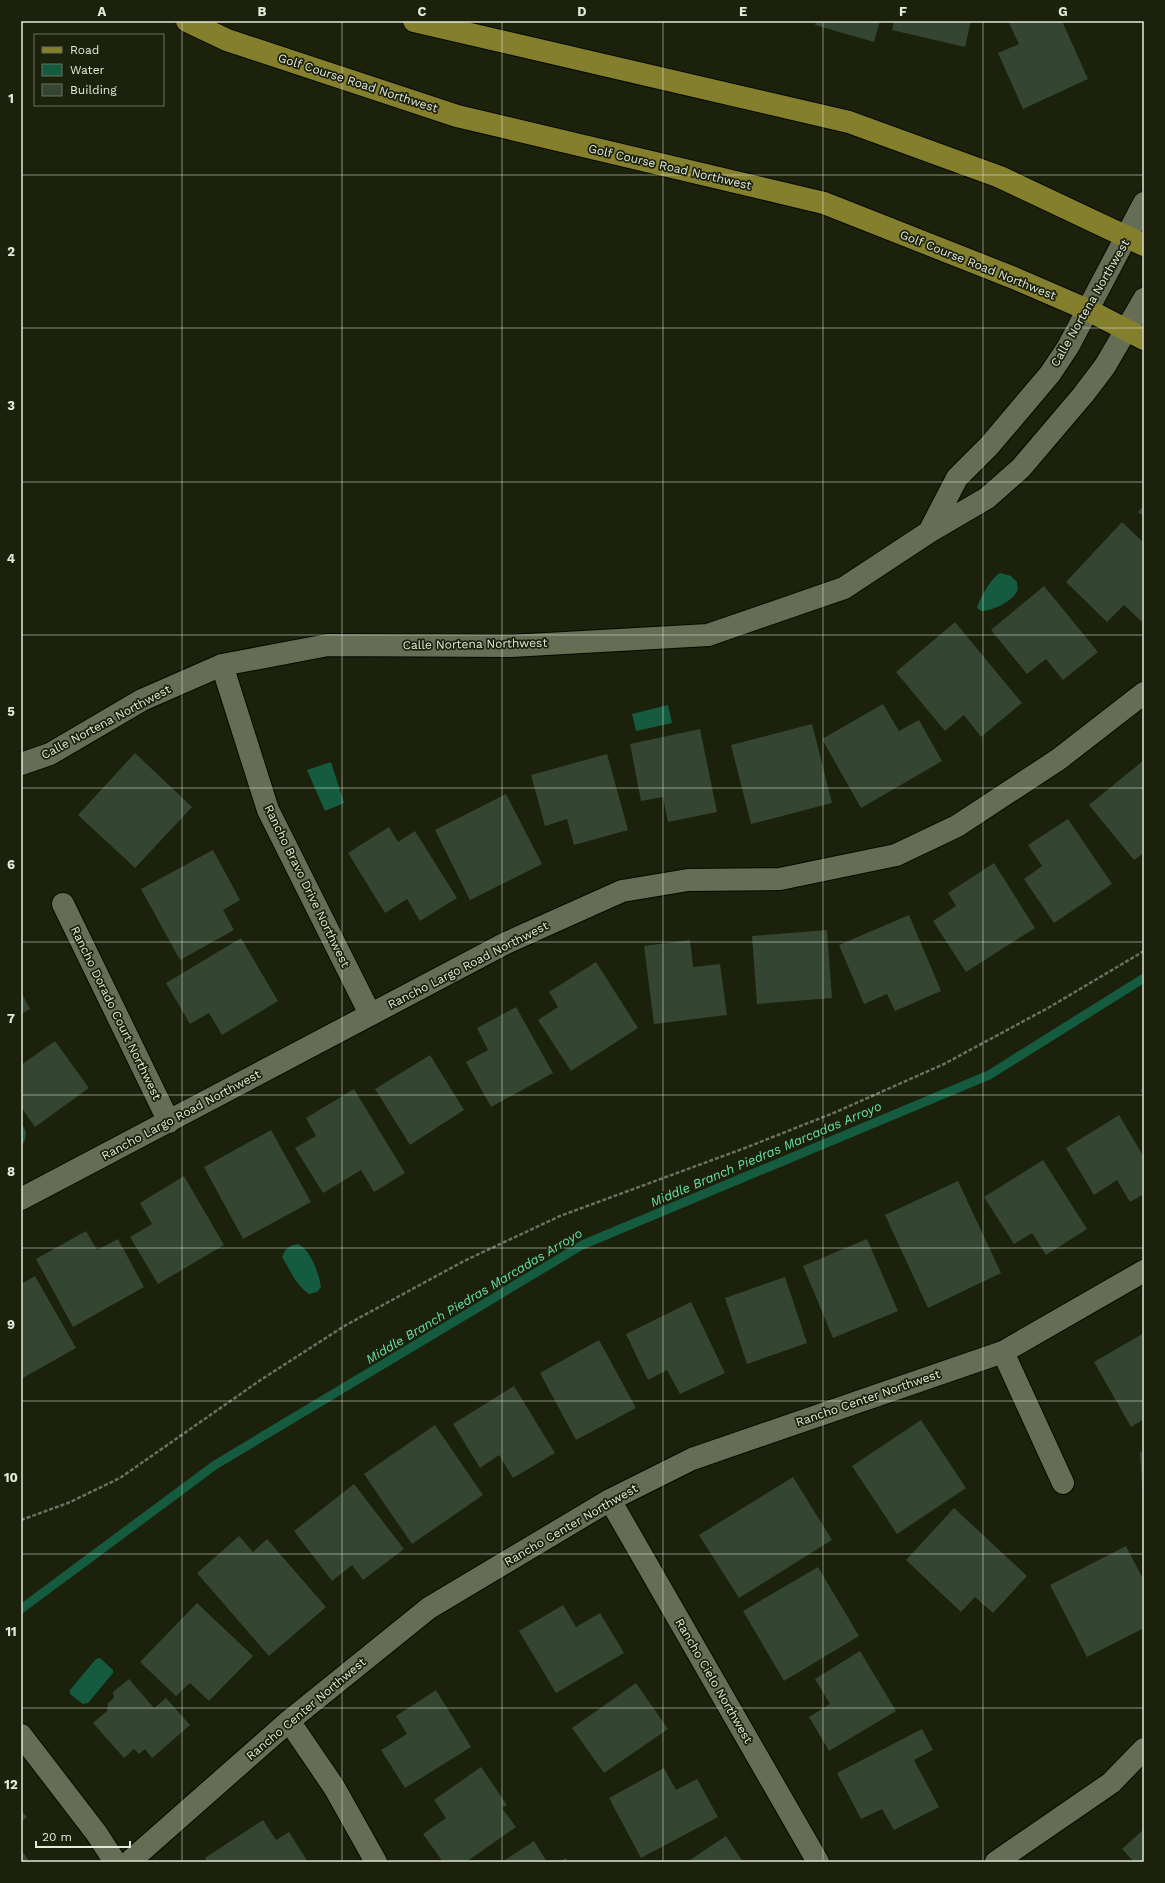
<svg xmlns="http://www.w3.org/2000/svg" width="1165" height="1883" font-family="'Work Sans',sans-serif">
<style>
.water{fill:#155b40}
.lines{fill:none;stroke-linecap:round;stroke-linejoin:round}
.stream{stroke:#155b40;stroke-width:9}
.building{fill:#344532}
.minor-casing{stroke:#060a00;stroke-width:24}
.major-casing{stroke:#060a00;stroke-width:24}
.path{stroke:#6b715e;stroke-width:2.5;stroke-dasharray:4 2;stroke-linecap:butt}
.minor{stroke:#656d54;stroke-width:22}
.major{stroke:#847f2d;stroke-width:22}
.grid{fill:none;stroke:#e4e9db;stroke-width:1;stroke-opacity:0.55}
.labels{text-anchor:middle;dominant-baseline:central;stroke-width:3.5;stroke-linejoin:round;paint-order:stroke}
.street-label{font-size:12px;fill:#e4e9db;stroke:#1b210b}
.water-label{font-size:13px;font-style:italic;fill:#68e0ac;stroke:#1b210b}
.neatline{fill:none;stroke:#e4e9db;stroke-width:1.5}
.grid-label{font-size:13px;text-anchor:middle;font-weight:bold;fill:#e4e9db}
</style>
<rect width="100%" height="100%" fill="#1b210b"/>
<path class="water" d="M1000,573L1011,576L1017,582C1017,585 1018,589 1017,591C1012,602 992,611 981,611L977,608C980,598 991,578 1000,573Z
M668,705L672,723L636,731L632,714Z
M331,762L344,803L325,811L307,770Z
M21,1124C28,1131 27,1139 21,1146Z
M298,1244C311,1250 319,1274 321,1287L317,1292L309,1294C296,1285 290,1270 282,1257C285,1248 289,1246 298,1244Z
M100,1658L113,1670V1673L88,1703L83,1704L70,1694V1690L96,1659Z"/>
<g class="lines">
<path class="stream" d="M21,1609L215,1465L582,1245L989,1075L1144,978"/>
</g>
<path class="building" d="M816,21H880L874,42L815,25Z
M894,21H971L965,47L892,30Z
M1008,21H1062L1088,79L1023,109L998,53L1019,44Z
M1144,505V517L1138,512Z
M1122,522L1144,543V618L1141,621L1124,605L1107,622L1066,582Z
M1044,586L1098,652L1063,680L1046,659L1027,674L991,630Z
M955,622L1022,703L981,737L964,715L945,731L896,672Z
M883,704L899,731L919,720L942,761L861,808L822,739Z
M812,724L832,803L751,824L731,745Z
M700,729L717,812L668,822L663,797L641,801L630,744Z
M135,753L192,807L135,868L78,815Z
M607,754L628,830L574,845L567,819L545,826L531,775Z
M1144,760V853L1134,860L1089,805Z
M506,794L542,864L470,900L435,830Z
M1068,819L1112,884L1054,923L1024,879L1042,866L1028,845Z
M389,827L398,842L415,831L457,898L420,921L407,899L385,913L348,853Z
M213,850L240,900L223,910L234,930L180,960L141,889Z
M994,863L1035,928L966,972L933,921L956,906L948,893Z
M909,915L941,991L895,1011L887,994L864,1004L839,945Z
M827,930L832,998L757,1004L752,936Z
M241,938L278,1001L222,1035L209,1013L190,1024L166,983Z
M690,940L693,967L720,964L727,1015L654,1024L644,946Z
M596,962L638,1028L571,1071L538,1020L558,1007L549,992Z
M21,992L30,1009L21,1014Z
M516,1007L553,1073L491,1107L466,1062L488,1050L477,1028Z
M55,1041L89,1088L35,1127L21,1107V1065Z
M430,1055L464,1110L410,1145L375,1089Z
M1144,1088V1096L1140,1090Z
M354,1089L405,1173L374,1192L361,1170L323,1193L295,1148L316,1136L306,1118Z
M1119,1115L1142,1154L1144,1153V1194L1130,1202L1117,1180L1094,1195L1066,1148Z
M271,1130L311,1202L243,1239L204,1167Z
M1043,1160L1087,1229L1046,1255L1032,1233L1014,1244L984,1197Z
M184,1176L224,1245L158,1284L130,1237L152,1224L140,1203Z
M958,1181L1001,1273L928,1308L885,1215Z
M86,1231L97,1250L118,1239L144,1287L73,1327L36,1259Z
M867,1239L898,1311L833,1338L803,1266Z
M35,1276L76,1348L21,1379V1284Z
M785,1277L807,1343L747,1364L725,1298Z
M691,1302L725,1373L680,1394L667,1370L648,1380L626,1334Z
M1144,1333V1419L1131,1427L1094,1362Z
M599,1340L636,1408L576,1440L540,1373Z
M514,1386L555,1453L513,1478L499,1455L480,1468L453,1424Z
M921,1420L966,1488L897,1534L852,1466Z
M435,1425L483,1495L412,1544L364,1474Z
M1144,1451V1502H1143L1140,1452Z
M793,1477L832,1540L739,1598L699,1535Z
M354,1484L404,1549L363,1580L352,1565L332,1581L294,1531Z
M954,1508L1027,1576L993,1613L975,1597L961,1612L906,1560Z
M239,1536L253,1552L267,1539L326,1607L269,1656L197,1573Z
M1126,1546L1144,1581V1628L1087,1657L1050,1585Z
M818,1567L859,1636L784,1681L743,1611Z
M197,1603L253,1656L209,1701L190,1683L176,1696L140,1662Z
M563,1605L576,1627L600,1613L624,1653L556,1693L519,1631Z
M860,1651L896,1711L829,1751L809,1717L830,1704L815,1679Z
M129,1679L154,1708L166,1698L190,1725L152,1758L145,1749L139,1754L134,1749L124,1758L93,1723L107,1711L108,1703L114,1698L113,1692Z
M636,1683L668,1729L604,1773L572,1728Z
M436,1690L471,1747L405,1788L381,1750L407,1734L396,1716Z
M922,1729L933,1750L914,1760L939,1807L894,1830L882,1809L861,1819L837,1773Z
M481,1767L507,1805L502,1808L516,1827L466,1862H443L423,1834L446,1818L434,1800Z
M664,1768L676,1790L697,1779L718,1817L641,1858L609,1798Z
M21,1810L27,1817L21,1822Z
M263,1820L276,1840L289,1832L308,1862H207L205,1858Z
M1144,1829V1862H1134L1122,1849Z
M726,1836L743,1862H687Z
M534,1841L547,1862H502Z
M21,1850L28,1859L25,1862H21Z
M566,1858L568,1862H559Z"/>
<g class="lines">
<defs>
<path id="minor" d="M929,532L957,478L989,446L1050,374L1068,347L1144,203
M222,665L268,810L370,1014
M21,764L50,754L142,700L222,665L328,645L511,646L708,635L844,588L929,532L987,498L1021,468L1083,395L1105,366L1144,299
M63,904L169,1122
M21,1199L506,943L622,891L688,880L780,879L896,855L957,826L1059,759L1144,693
M1003,1352L1063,1483
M610,1500L818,1862
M289,1721L334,1787L376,1862
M21,1735L97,1834L115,1862
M129,1862L289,1721L429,1608L610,1500L692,1459L1003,1352L1144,1271
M996,1862L1111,1783L1144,1749"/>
<path id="major" d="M187,21L227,40L457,116L824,203L1014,278L1088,310L1144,339
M414,21L849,122L1000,177L1144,245"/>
</defs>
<use href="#minor" class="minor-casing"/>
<use href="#major" class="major-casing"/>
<path class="path" d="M21,1520L68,1503L120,1478L262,1379L346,1325L464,1261L560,1216L745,1148L836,1112L944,1064L1048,1008L1144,951"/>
<use href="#minor" class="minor"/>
<use href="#major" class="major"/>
</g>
<path class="grid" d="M182,21V1862M342,21V1862M502,21V1862M663,21V1862M823,21V1862M983,21V1862M21,175H1144M21,328H1144M21,482H1144M21,635H1144M21,788H1144M21,942H1144M21,1095H1144M21,1248H1144M21,1401H1144M21,1554H1144M21,1708H1144"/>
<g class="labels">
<g class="street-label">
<text transform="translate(358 83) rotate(18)">Golf Course Road Northwest</text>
<text transform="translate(670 167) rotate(13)">Golf Course Road Northwest</text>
<text transform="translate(978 265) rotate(22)">Golf Course Road Northwest</text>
<text transform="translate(1090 303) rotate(-60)">Calle Nortena Northwest</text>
<text transform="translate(475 644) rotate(-1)">Calle Nortena Northwest</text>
<text transform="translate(106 722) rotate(-28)">Calle Nortena Northwest</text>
<text transform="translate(307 886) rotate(64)">Rancho Bravo Drive Northwest</text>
<text transform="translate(468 965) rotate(-27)">Rancho Largo Road Northwest</text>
<text transform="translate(116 1013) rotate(64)">Rancho Dorado Court Northwest</text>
<text transform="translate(181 1115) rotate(-28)">Rancho Largo Road Northwest</text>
<text transform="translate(868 1398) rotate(-19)">Rancho Center Northwest</text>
<text transform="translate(571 1525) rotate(-30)">Rancho Center Northwest</text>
<text transform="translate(714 1681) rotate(60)">Rancho Cielo Northwest</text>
<text transform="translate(306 1709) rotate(-40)">Rancho Center Northwest</text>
</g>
<g class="water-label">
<text transform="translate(766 1154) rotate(-23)">Middle Branch Piedras Marcadas Arroyo</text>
<text transform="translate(474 1296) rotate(-31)">Middle Branch Piedras Marcadas Arroyo</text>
</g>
</g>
<rect width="1165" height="1883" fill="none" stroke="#1b210b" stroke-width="44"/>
<rect x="34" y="34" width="130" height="72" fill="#1b210b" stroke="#6b715e"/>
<rect x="42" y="47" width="20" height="6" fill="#847f2d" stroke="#6b715e"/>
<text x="70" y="54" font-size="12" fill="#e4e9db">Road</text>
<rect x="42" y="64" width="20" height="12" fill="#155b40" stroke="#6b715e"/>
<text x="70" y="74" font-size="12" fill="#e4e9db">Water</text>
<rect x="42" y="84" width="20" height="12" fill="#344532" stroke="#6b715e"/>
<text x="70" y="94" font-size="12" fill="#e4e9db">Building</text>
<path d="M36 1841v6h94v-6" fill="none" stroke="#e4e9db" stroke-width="2"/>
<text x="42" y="1841" font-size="12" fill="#e4e9db" stroke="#1b210b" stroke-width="3" paint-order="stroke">20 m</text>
<rect x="22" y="22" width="1121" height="1839" class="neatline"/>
<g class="grid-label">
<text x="102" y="16">A</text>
<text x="262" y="16">B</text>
<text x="422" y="16">C</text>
<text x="582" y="16">D</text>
<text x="743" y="16">E</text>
<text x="903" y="16">F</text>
<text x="1063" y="16">G</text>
<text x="11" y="103">1</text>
<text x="11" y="256">2</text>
<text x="11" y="410">3</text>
<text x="11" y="563">4</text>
<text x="11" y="716">5</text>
<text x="11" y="869">6</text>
<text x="11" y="1023">7</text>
<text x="11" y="1176">8</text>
<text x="11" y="1329">9</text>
<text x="11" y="1482">10</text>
<text x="11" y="1636">11</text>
<text x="11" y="1789">12</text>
</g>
</svg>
